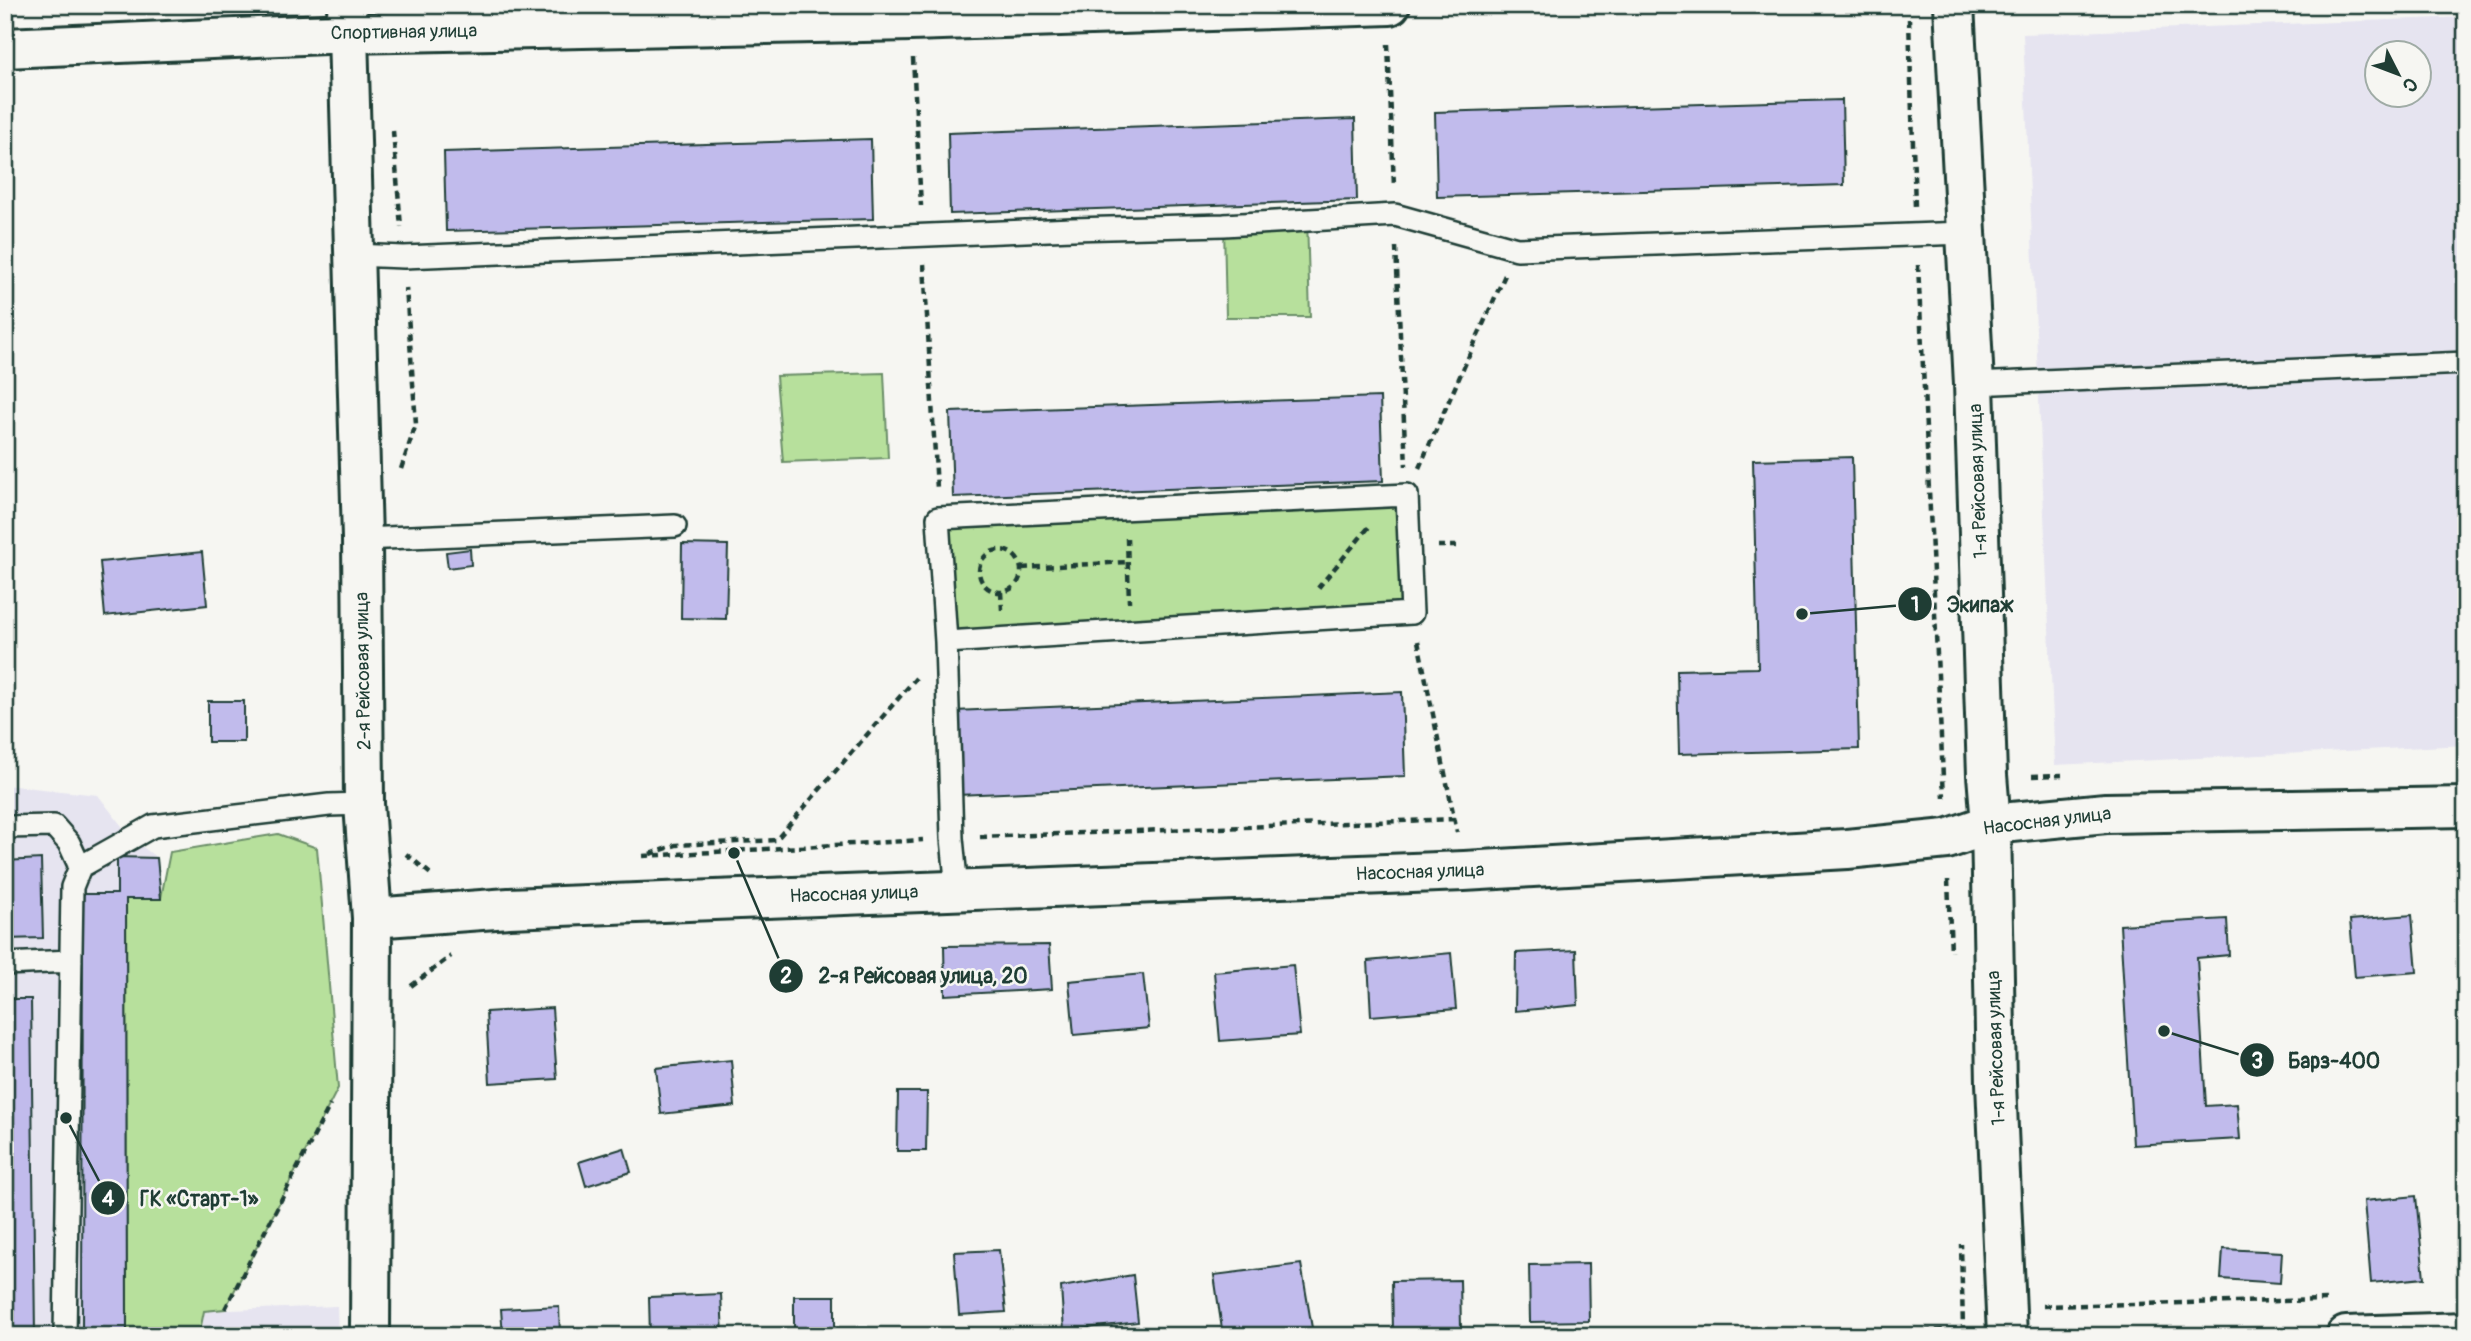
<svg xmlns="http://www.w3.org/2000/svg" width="2471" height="1341" font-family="Pangolin,sans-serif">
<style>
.built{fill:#e6e4f0;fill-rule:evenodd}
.green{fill:#b7e09c;stroke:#6b8e68;stroke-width:2}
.building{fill:#c1bbec;stroke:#1f3d34;stroke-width:2}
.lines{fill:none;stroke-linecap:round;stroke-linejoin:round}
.service-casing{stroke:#1f3d34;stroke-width:26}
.minor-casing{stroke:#1f3d34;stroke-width:44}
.tertiary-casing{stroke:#1f3d34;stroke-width:44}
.path{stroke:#1f3d34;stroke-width:4.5;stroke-dasharray:7 5;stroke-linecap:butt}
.service{stroke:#f6f6f2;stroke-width:21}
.minor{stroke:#f6f6f2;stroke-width:38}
.tertiary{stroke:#f6f6f2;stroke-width:38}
.labels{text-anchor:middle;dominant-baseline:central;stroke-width:5;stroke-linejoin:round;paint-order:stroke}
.street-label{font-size:19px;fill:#1f3d34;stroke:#f6f6f2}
.leader{fill:none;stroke:#1f3d34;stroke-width:2.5}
.callout-dot{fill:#1f3d34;stroke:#f6f6f2;stroke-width:2.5}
.mark-label{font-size:21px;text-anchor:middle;font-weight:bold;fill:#fff}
.callout-label{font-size:21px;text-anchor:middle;font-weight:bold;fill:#1f3d34;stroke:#f6f6f2;stroke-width:5;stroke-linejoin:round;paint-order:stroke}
</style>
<rect width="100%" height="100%" fill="#f6f6f2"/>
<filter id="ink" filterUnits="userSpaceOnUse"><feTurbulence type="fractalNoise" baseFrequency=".0143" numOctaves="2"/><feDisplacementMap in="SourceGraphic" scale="14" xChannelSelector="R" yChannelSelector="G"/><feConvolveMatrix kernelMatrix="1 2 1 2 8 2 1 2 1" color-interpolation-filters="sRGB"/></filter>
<g filter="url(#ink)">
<path class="built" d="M2466,17V745L2055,765L2023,34ZM2376,52H2418V94H2376Z
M5,785L98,795L131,838L157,858L161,899L126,900L127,1336H5Z
M337,1306L338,1336H203V1311Z"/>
<path class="green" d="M1307,219L1310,317H1226L1224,225Z
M884,373L888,458L783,462L776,376Z
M1396,494L1412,613L946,642L938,518Z
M278,834L317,848L338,1088L225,1309L204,1311L199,1336H127L126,899L161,898L170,852Z"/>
<path class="building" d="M1842,100L1844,185L1437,197L1435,112Z
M1355,119L1357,200L950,214L948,133Z
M871,139L873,219L446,231L444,152Z
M1380,397L1383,481L953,497L950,412Z
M1852,457L1859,749L1679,754L1677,670L1758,668L1753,460Z
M682,544L728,545L726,619L681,618Z
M470,549L471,565L448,568L446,552Z
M202,552L207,605L105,616L100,562Z
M1402,692L1405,776L957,795L954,711Z
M208,701H244V742H208Z
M117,857L157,858L161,899H126L127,1336H82L83,894H117Z
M41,859L43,938L5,939V861Z
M2412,915L2417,972L2355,977L2350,920Z
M2227,919L2229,955L2197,958L2206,1106L2237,1104L2240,1139L2133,1145L2120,925Z
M1049,945L1052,989L945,995L944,946Z
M1576,950L1578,1005L1515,1011L1516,953Z
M1451,953L1456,1009L1371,1016L1368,961Z
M1293,965L1300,1035L1220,1041L1214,972Z
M1143,974L1149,1028L1074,1035L1069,981Z
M5,999H31L35,1336H5Z
M552,1008L557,1079L490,1083L486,1012Z
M731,1060L735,1106L661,1114L656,1068Z
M898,1092H927L926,1151H897Z
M624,1148L631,1172L586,1186L579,1162Z
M2416,1196L2424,1278L2371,1283L2364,1201Z
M2223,1249L2282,1252L2280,1283L2221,1279Z
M999,1250L1006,1312L959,1315L954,1252Z
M1301,1264L1312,1328L1261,1336H1223L1214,1275Z
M1588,1264L1589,1321L1530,1322L1529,1265Z
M1133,1275L1138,1322L1064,1331L1061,1287Z
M1460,1280L1461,1328L1393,1330L1392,1281Z
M721,1294L723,1336H650L649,1297Z
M794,1296H835V1336H794Z
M559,1306L560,1336H503L501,1309Z"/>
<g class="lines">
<defs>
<path id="service" d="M353,255L404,257L1072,229L1224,225L1395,215L1517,249L1965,233
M1974,384L2466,363
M1407,495L1412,613L946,642L938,518Z
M362,539L675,526
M946,642L952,838L957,890
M5,827L54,826L69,843L80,867
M5,964L71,961
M65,1336L72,887L80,867L153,826L329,805L364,804"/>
<path id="minor" d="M1954,5L1974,384L1987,775L1991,824L1996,1083L2007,1336
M5,48L348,33L362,539L364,804L372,918L370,1336
M372,918L509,908L1464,871L1847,849L1947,839L1991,824L2106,813L2466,807
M2346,1336L2466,1332"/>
<path id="tertiary" d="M347,5L348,33L911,21L1390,5"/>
</defs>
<use href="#service" class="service-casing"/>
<use href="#minor" class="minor-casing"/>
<use href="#tertiary" class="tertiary-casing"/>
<path class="path" d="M1909,19L1915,207
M1388,44L1394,186
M913,58L921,206
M393,131L401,227
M1396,247L1406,466
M924,264L937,489
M1918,265L1944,798
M1419,468L1505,275
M401,469L416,424L406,288
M1127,538L1129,602
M1438,546H1461
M979 571a21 21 0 1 1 42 0a21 21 0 1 1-42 0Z
M1022,568L1128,562
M1318,588L1369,527
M1001,592L1002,610
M1418,641L1457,832
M2032,776L2062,775
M980,837L1455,819
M406,854L432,875
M650,854L676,845L776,840L916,678
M643,856L923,840
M1948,880L1951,952
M411,986L451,956
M2043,1306L2328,1300
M225,1309L330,1105
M1828,1336L1963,1329L1961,1244"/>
<use href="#service" class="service"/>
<use href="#minor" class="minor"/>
<use href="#tertiary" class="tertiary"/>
</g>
</g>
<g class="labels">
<g class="street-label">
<text transform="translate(404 32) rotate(-1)">Спортивная улица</text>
<text transform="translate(1978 481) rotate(-92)">1-я Рейсовая улица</text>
<text transform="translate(363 671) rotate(-91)">2-я Рейсовая улица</text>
<text transform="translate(2047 821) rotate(-7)">Насосная улица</text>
<text transform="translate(1420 872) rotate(-2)">Насосная улица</text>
<text transform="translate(854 894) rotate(-2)">Насосная улица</text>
<text transform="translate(1996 1048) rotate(-92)">1-я Рейсовая улица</text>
</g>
</g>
<path class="leader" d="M1802 614L1915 604M734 853L786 976M2164 1031L2257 1060M66 1118L108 1198"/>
<g class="callout-dot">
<circle cx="1802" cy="614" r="7"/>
<circle cx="734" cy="853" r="7"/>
<circle cx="2164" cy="1031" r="7"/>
<circle cx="66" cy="1118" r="7"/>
<circle cx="1915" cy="604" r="18"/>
<circle cx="786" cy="976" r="18"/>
<circle cx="2257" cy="1060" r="18"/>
<circle cx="108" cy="1198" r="18"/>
</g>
<g class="mark-label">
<text x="1915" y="612">1</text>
<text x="786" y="983">2</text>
<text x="2257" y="1068">3</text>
<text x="108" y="1206">4</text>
</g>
<g class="callout-label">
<text x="1980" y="612">Экипаж</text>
<text x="923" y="983">2-я Рейсовая улица, 20</text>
<text x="2334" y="1068">Барз-400</text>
<text x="199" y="1206">ГК «Старт-1»</text>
</g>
<rect width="2471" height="1341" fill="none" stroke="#f6f6f2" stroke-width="28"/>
<rect x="14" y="14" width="2443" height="1313" fill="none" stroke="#1f3d34" stroke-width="2.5" filter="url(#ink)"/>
<g transform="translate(2398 74) rotate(132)"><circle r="33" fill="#f6f6f2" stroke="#a0aca6" stroke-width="2"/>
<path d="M0-5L12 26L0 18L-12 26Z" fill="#1f3d34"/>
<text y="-10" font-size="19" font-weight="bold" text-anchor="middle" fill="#1f3d34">С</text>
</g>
</svg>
